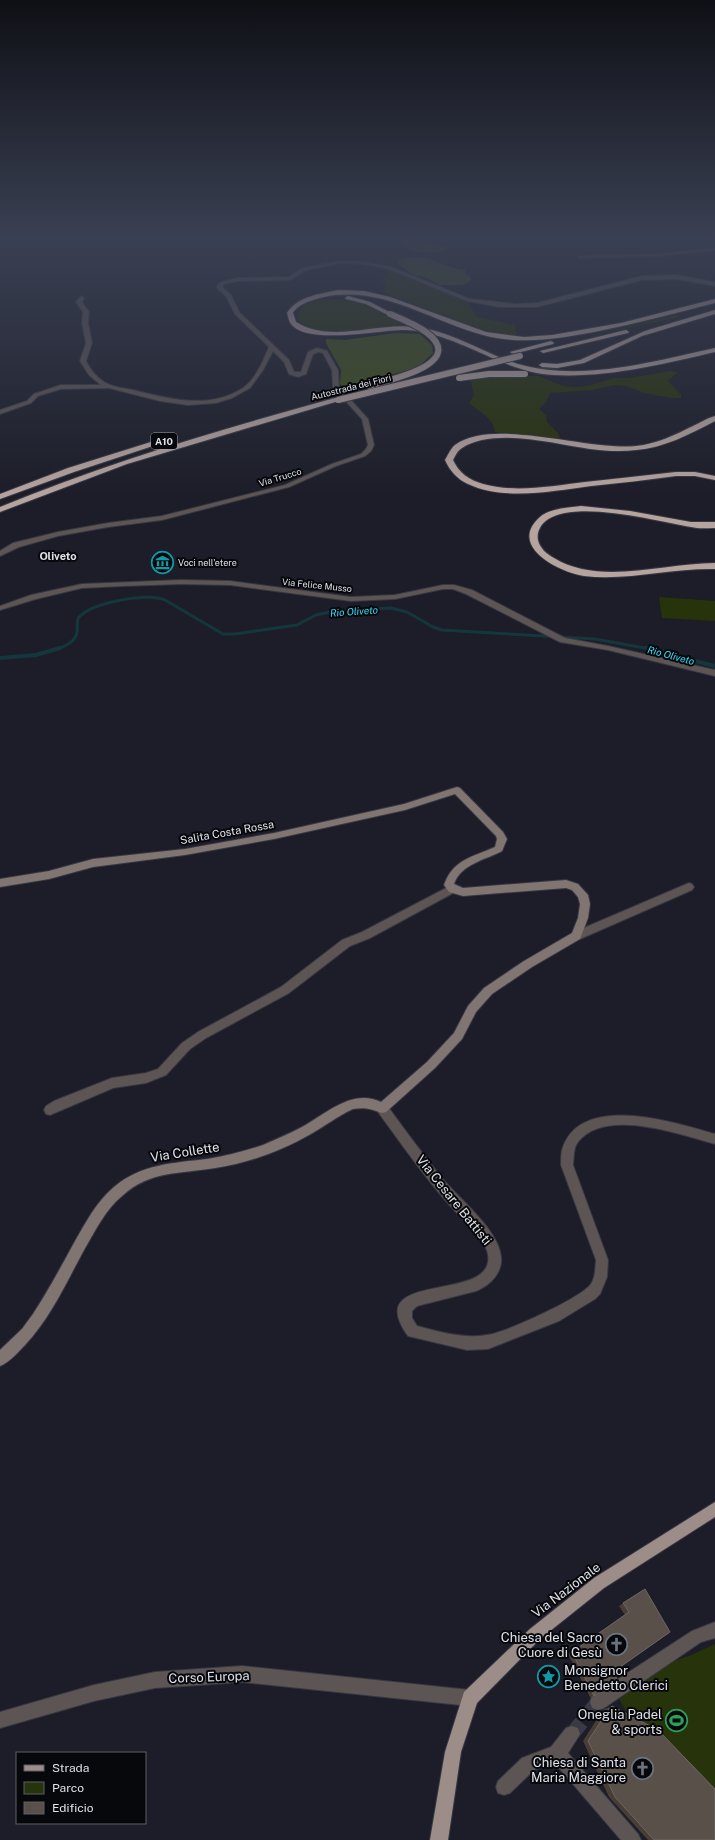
<svg xmlns="http://www.w3.org/2000/svg" width="715" height="1840" font-family="'Public Sans',sans-serif">
<style>
.green{fill:#27330b}
.forest{fill:#3f5017}
.lines{fill:none;stroke-linecap:round;stroke-linejoin:round}
.stream-far1{stroke:#14373d;stroke-width:3}
.stream{stroke:#14373d;stroke-width:4}
.street-tunnel{stroke:#393a45;stroke-width:15;stroke-dasharray:15 8;stroke-linecap:butt}
.street-casing{stroke:#373843;stroke-width:2}
.secondary-casing{stroke:#373843;stroke-width:2}
.primary-casing{stroke:#373843;stroke-width:2}
.highway-casing{stroke:#373843;stroke-width:2}
.street{fill:#5d5553;fill-rule:evenodd}
.secondary{fill:#807571;fill-rule:evenodd}
.primary{fill:#9c8d88;fill-rule:evenodd}
.highway{fill:#b5a39e;fill-rule:evenodd}
.highway-bridge-casing{stroke:#373843;stroke-width:8;stroke-linecap:butt}
.highway-bridge{stroke:#b5a39e;stroke-width:6}
.wall{fill:#483e36}
.building{fill:#595049;stroke:#6e6662}
.labels{text-anchor:middle;dominant-baseline:central;stroke-width:4;stroke-linejoin:round;paint-order:stroke}
.far-street-label{font-size:9px;fill:#e0e1e9;stroke:#07080c}
.far-poi-label{font-size:9px;fill:#e0e1e9;stroke:#07080c;text-anchor:start}
.shield{fill:#07080c;stroke:#9fa0a7;stroke-width:1}
.shield-label{font-size:10px;font-weight:bold;fill:#e0e1e9}
.far-water-label{font-size:10px;font-style:italic;fill:#36e0f9;stroke:#07080c}
.far-quarter-label{font-size:11px;font-weight:bold;fill:#e0e1e9;stroke:#07080c}
.street-label{font-size:11px;fill:#e0e1e9;stroke:#07080c}
.near-street-label{font-size:13px;fill:#e0e1e9;stroke:#07080c}
.near-poi-label{font-size:13px;fill:#e0e1e9;stroke:#07080c;text-anchor:end}
</style>
<rect width="100%" height="100%" fill="#1c1d28"/>
<path class="green" d="M387,270L468,302L477,317L515,325L517,336L484,330L387,294L383,291L386,284L381,281L388,274Z
M339,299L368,305L404,325C375,327 320,343 298,319C299,298 325,300 339,299Z
M676,315L680,317L584,337Z
M671,371L677,372V373L668,381L681,395V398H671L644,393L627,386L616,385L592,390L550,393L546,402L539,409L546,415L547,422L558,433L560,439L495,432C493,417 479,412 469,403C478,392 471,391 471,380L485,377L539,376L563,386L573,387L588,386L614,378H629Z
M659,597L715,601V621L662,618Z
M715,1644V1798L651,1731L626,1711L619,1699L670,1662L689,1656Z"/>
<path class="forest" d="M391,237H419L417,240L447,247L445,250C430,253 416,254 402,245L401,242Z
M414,257C432,257 447,268 465,270V273L471,278L470,281L463,285H439L427,278L412,274L397,263L400,260Z
M395,333L420,334L432,345L433,353L417,368L342,387L340,383L341,370L326,343V339L345,340Z"/>
<g class="lines">
<path class="stream-far1" d="M57,649C65,647 76,641 77,632C78,627 76,621 79,617C93,602 147,593 165,600L223,634H235L297,625L316,615L335,611L391,608L407,612L433,627L442,630L595,639L650,649"/>
<path class="stream" d="M646,648L715,666
M0,658L36,655L60,648"/>
<path class="street-tunnel" d="M572,1734L598,1702"/>
<defs>
<path id="street" d="M715,248V250L659,256L580,258L578,257L580,256L659,254Z
M341,261L364,262L391,267L470,299L516,304L537,303L642,276L676,275L715,282V286L676,279L642,280L537,307H499L467,301L388,269L364,264L341,263L306,270L290,280L238,281L224,284L222,287L231,295L239,312L289,360L294,372H301L308,352L317,348L327,351L338,370L339,387L368,419L374,445L371,451L365,456L336,466L289,487L162,520L108,527L58,536L19,547L0,556V551L13,543L58,532L108,523L162,516L285,485L332,464L361,454L366,449L368,445L362,419L333,387L332,370L323,353L318,352L313,354L306,374L298,377L289,374L284,362L273,351L263,370L250,388L232,398L216,403L188,405L160,401L109,388L61,389L38,396L31,403L0,414V410L27,401L34,394L61,385H101L89,375L80,361L86,343L82,323L83,312L76,302L81,296L84,298L82,302L89,312L88,323L92,343L86,361C90,369 96,377 104,382C112,387 123,388 133,390C169,399 209,410 243,388C256,379 263,361 269,347L235,314L226,296L217,288V286L221,282L238,278L289,277L302,268Z
M181,580L230,581L351,597L395,595L443,585H454L472,590L565,638L608,646L715,670V676L608,650L560,642L466,594L453,589H443L395,599L351,601L230,585L181,584L123,586L82,588L36,599L0,610V606L31,595L82,584Z
M689,883L692,884L694,887L692,890L580,939H572L571,936L572,933Z
M452,885L455,886L457,889L455,892L370,938L350,946L289,993L206,1038L190,1049L166,1075L146,1083L113,1088L50,1115L46,1114L44,1110L46,1106L54,1101L112,1078L146,1073L158,1069L182,1043L198,1032L281,987L342,940L362,932Z
M382,1103L386,1104C404,1129 422,1153 441,1177C458,1198 499,1230 501,1257C503,1273 489,1286 476,1291L417,1306L412,1311V1318L417,1326C439,1332 464,1339 487,1335C505,1333 581,1298 591,1284C596,1276 595,1268 596,1260L561,1165C561,1160 561,1154 562,1150C579,1091 676,1123 715,1134V1144C681,1135 606,1107 578,1142C573,1148 574,1157 573,1165L608,1260L607,1277L600,1294L595,1299L559,1321L488,1349L467,1350L408,1336C362,1272 482,1301 488,1262C489,1256 488,1251 484,1245C472,1226 454,1212 440,1194C418,1168 398,1139 378,1112L376,1108L378,1104Z
M715,1622V1638L701,1642L604,1708L598,1710L592,1708L590,1702L592,1696L692,1631Z
M242,1666L470,1690L476,1692L478,1698L476,1704L470,1706L242,1682L155,1688L94,1701L0,1728V1712L94,1685L155,1672Z
M572,1726L578,1728L580,1734L568,1753L638,1834L641,1840H621L554,1762L534,1770L510,1793L504,1795L498,1793L496,1787L498,1781L522,1758L551,1747L566,1728Z"/>
<path id="secondary" d="M457,787L460,788L503,832L507,839L502,851C485,860 461,864 454,884L463,888L566,880L578,884L588,895L590,904L588,918L580,939L532,967L492,994L476,1012L462,1039L435,1068L386,1112L382,1113C371,1109 365,1107 353,1109C337,1116 324,1127 309,1135C281,1151 248,1163 215,1168C181,1174 150,1170 122,1196C105,1210 95,1231 84,1250C66,1283 51,1317 25,1345C18,1352 10,1362 0,1366V1350L22,1329L33,1314C48,1291 61,1267 74,1243C85,1224 96,1202 114,1187C141,1164 174,1163 207,1159C226,1156 245,1151 263,1145C276,1139 289,1134 302,1127C326,1114 352,1088 381,1102L427,1062L454,1033L468,1006L484,988L524,961L572,933L578,918L580,904L578,897L572,890L566,888L463,896L449,892L444,885C453,859 473,857 495,847L497,839L496,836L455,794L405,810L274,839L185,855L93,867L49,879L0,887V879L49,871L93,859L185,849L274,833L404,804Z"/>
<path id="primary" d="M715,1502V1517L604,1588L540,1639L477,1703L461,1752L448,1840H430L445,1752L464,1692L530,1629L594,1578Z"/>
<path id="highway" d="M338,290L364,291L390,297L486,332L524,337L552,335L621,323L715,299V303C675,313 635,324 594,332C557,339 521,345 483,335C430,321 382,285 324,297C313,300 302,302 294,311L293,313L296,322C331,344 377,322 415,327C452,331 483,353 518,364C581,382 652,362 715,348V352C663,364 607,378 553,375C501,372 459,333 406,330C381,329 308,346 291,324C289,322 288,316 287,313C298,296 320,294 338,290Z
M348,296L370,302L393,314L388,315L366,304L346,299L345,298Z
M715,310V314L642,336L584,363L557,368L542,367L539,365L542,363L557,364L580,360L645,331Z
M626,330L629,332L628,333L543,353L540,351Z
M551,341L554,343L553,344L513,354L510,352Z
M335,398L342,400L127,464L0,512V507C109,462 222,429 335,398Z
M715,416V421C690,434 664,448 636,450C621,452 605,451 590,449C554,444 494,427 462,448C458,450 455,456 453,460C459,473 469,480 483,484C515,493 552,486 585,482C616,479 646,475 676,472H695L715,476V480L695,476H676C648,480 619,483 591,486C552,491 505,501 468,484C457,479 450,471 445,460C448,455 451,448 455,445C494,417 587,451 636,446C656,444 675,435 693,426C700,423 707,418 715,416Z
M170,436L177,438L74,472L0,499V494L68,468Z
M581,506L630,511L691,522H715V528C707,528 699,529 691,527C658,522 563,495 541,526C538,531 537,535 538,540C540,549 547,554 554,558C600,586 664,563 715,563V569C671,568 628,581 584,576C559,572 507,546 540,517C550,508 568,508 581,506Z"/>
</defs>
<use href="#street" class="street-casing"/>
<use href="#secondary" class="secondary-casing"/>
<use href="#primary" class="primary-casing"/>
<use href="#highway" class="highway-casing"/>
<use href="#street" class="street"/>
<use href="#secondary" class="secondary"/>
<use href="#primary" class="primary"/>
<use href="#highway" class="highway"/>
<defs>
<path id="highway-bridge" d="M459,378L489,374H525
M368,386C388,380 469,364 426,332C415,324 402,319 390,314
M338,400L520,356"/>
</defs>
<use href="#highway-bridge" class="highway-bridge-casing"/>
<use href="#highway-bridge" class="highway-bridge"/>
</g>
<path class="wall" d="M645,1589L613,1672L595,1693L594,1696L590,1697L568,1654L625,1615L619,1606Z
M612,1706L715,1840H648L609,1797L583,1741L603,1710L607,1708Z"/>
<path class="building" d="M645,1589L670,1632L613,1672L617,1679L595,1693L594,1696L572,1652L629,1612L623,1603Z
M612,1706L658,1730L715,1789V1840H654L615,1797L588,1741L609,1709Z"/>
<linearGradient id="sky" x2="0" y2="1"><stop stop-color="#0f1016"/><stop offset="0.48" stop-color="#3a4053"/><stop offset="1" stop-color="#3a4053" stop-opacity="0"/></linearGradient>
<rect width="715" height="495" fill="url(#sky)"/>
<defs>
<symbol id="museum-ring" viewBox="-11 -11 22 22"><circle r="9.5" fill="#07080c" stroke="#0f9aa8" stroke-width="1.5"/><path d="M0-6L6-3V-2H-6V-3ZM-5-1h2V3h-2ZM-1-1h2V3h-2ZM3-1h2V3H3ZM-6 4H6V6H-6Z" fill="#0f9aa8"/></symbol>
<symbol id="church-ring" viewBox="-11 -11 22 22"><circle r="9.5" fill="#07080c" stroke="#6b7280" stroke-width="1.5"/><path d="M-1.2-6h2.4v3.5h3.3v2.4h-3.3V6h-2.4V-.1h-3.3v-2.4h3.3Z" fill="#6b7280"/></symbol>
<symbol id="sight-ring" viewBox="-11 -11 22 22"><circle r="9.5" fill="#07080c" stroke="#0f9aa8" stroke-width="1.5"/><path d="M0-6L1.8-2.2L6-1.7L2.9 1.2L3.7 5.4L0 3.3L-3.7 5.4L-2.9 1.2L-6-1.7L-1.8-2.2Z" fill="#0f9aa8"/></symbol>
<symbol id="stadium-ring" viewBox="-11 -11 22 22"><circle r="9.5" fill="#07080c" stroke="#2e9e5b" stroke-width="1.5"/><path d="M0-5a6.5 5 0 1 0 0 10a6.5 5 0 1 0 0-10ZM-3.5-1.8h7v3.6h-7Z" fill="#2e9e5b"/></symbol>
</defs>
<g fill-rule="evenodd">
<use href="#museum-ring" x="150" y="550" width="25" height="25"/>
<use href="#church-ring" x="604" y="1632" width="25" height="25"/>
<use href="#sight-ring" x="536" y="1664" width="25" height="25"/>
<use href="#stadium-ring" x="664" y="1708" width="25" height="25"/>
<use href="#church-ring" x="630" y="1756" width="25" height="25"/>
</g>
<g class="labels">
<g class="far-street-label">
<text transform="translate(351 387) rotate(-14)">Autostrada dei Fiori</text>
<text transform="translate(280 477) rotate(-17)">Via Trucco</text>
<text transform="translate(317 585) rotate(6)">Via Felice Musso</text>
</g>
<g class="far-poi-label">
<text x="178" y="562">Voci nell'etere</text>
</g>
<rect class="shield" x="151" y="433" width="26" height="16" rx="3"/>
<g class="shield-label">
<text x="164" y="441">A10</text>
</g>
<g class="far-water-label">
<text transform="translate(354 611) rotate(-4)">Rio Oliveto</text>
<text transform="translate(671 655) rotate(15)">Rio Oliveto</text>
</g>
<g class="far-quarter-label">
<text x="58" y="556">Oliveto</text>
</g>
<g class="street-label">
<text transform="translate(227 832) rotate(-10)">Salita Costa Rossa</text>
</g>
<g class="near-street-label">
<text transform="translate(185 1152) rotate(-9)">Via Collette</text>
<text transform="translate(454 1200) rotate(51)">Via Cesare Battisti</text>
<text transform="translate(566 1590) rotate(-37)">Via Nazionale</text>
<text transform="translate(209 1677) rotate(-2)">Corso Europa</text>
</g>
<g class="near-poi-label">
<text x="602" y="1637">Chiesa del Sacro<tspan x="602" dy="15">Cuore di Gesù</tspan></text>
<text x="564" y="1670" text-anchor="start">Monsignor<tspan x="564" dy="15">Benedetto Clerici</tspan></text>
<text x="662" y="1714">Oneglia Padel<tspan x="662" dy="15">&amp; sports</tspan></text>
<text x="626" y="1762">Chiesa di Santa<tspan x="626" dy="15">Maria Maggiore</tspan></text>
</g>
</g>
<rect x="16" y="1752" width="130" height="72" fill="#07080c" stroke="#5e5f64"/>
<rect x="24" y="1765" width="20" height="6" fill="#9c8d88" stroke="#5e5f64"/>
<text x="52" y="1772" font-size="12" fill="#e0e1e9">Strada</text>
<rect x="24" y="1782" width="20" height="12" fill="#27330b" stroke="#5e5f64"/>
<text x="52" y="1792" font-size="12" fill="#e0e1e9">Parco</text>
<rect x="24" y="1802" width="20" height="12" fill="#595049" stroke="#5e5f64"/>
<text x="52" y="1812" font-size="12" fill="#e0e1e9">Edificio</text>
</svg>
